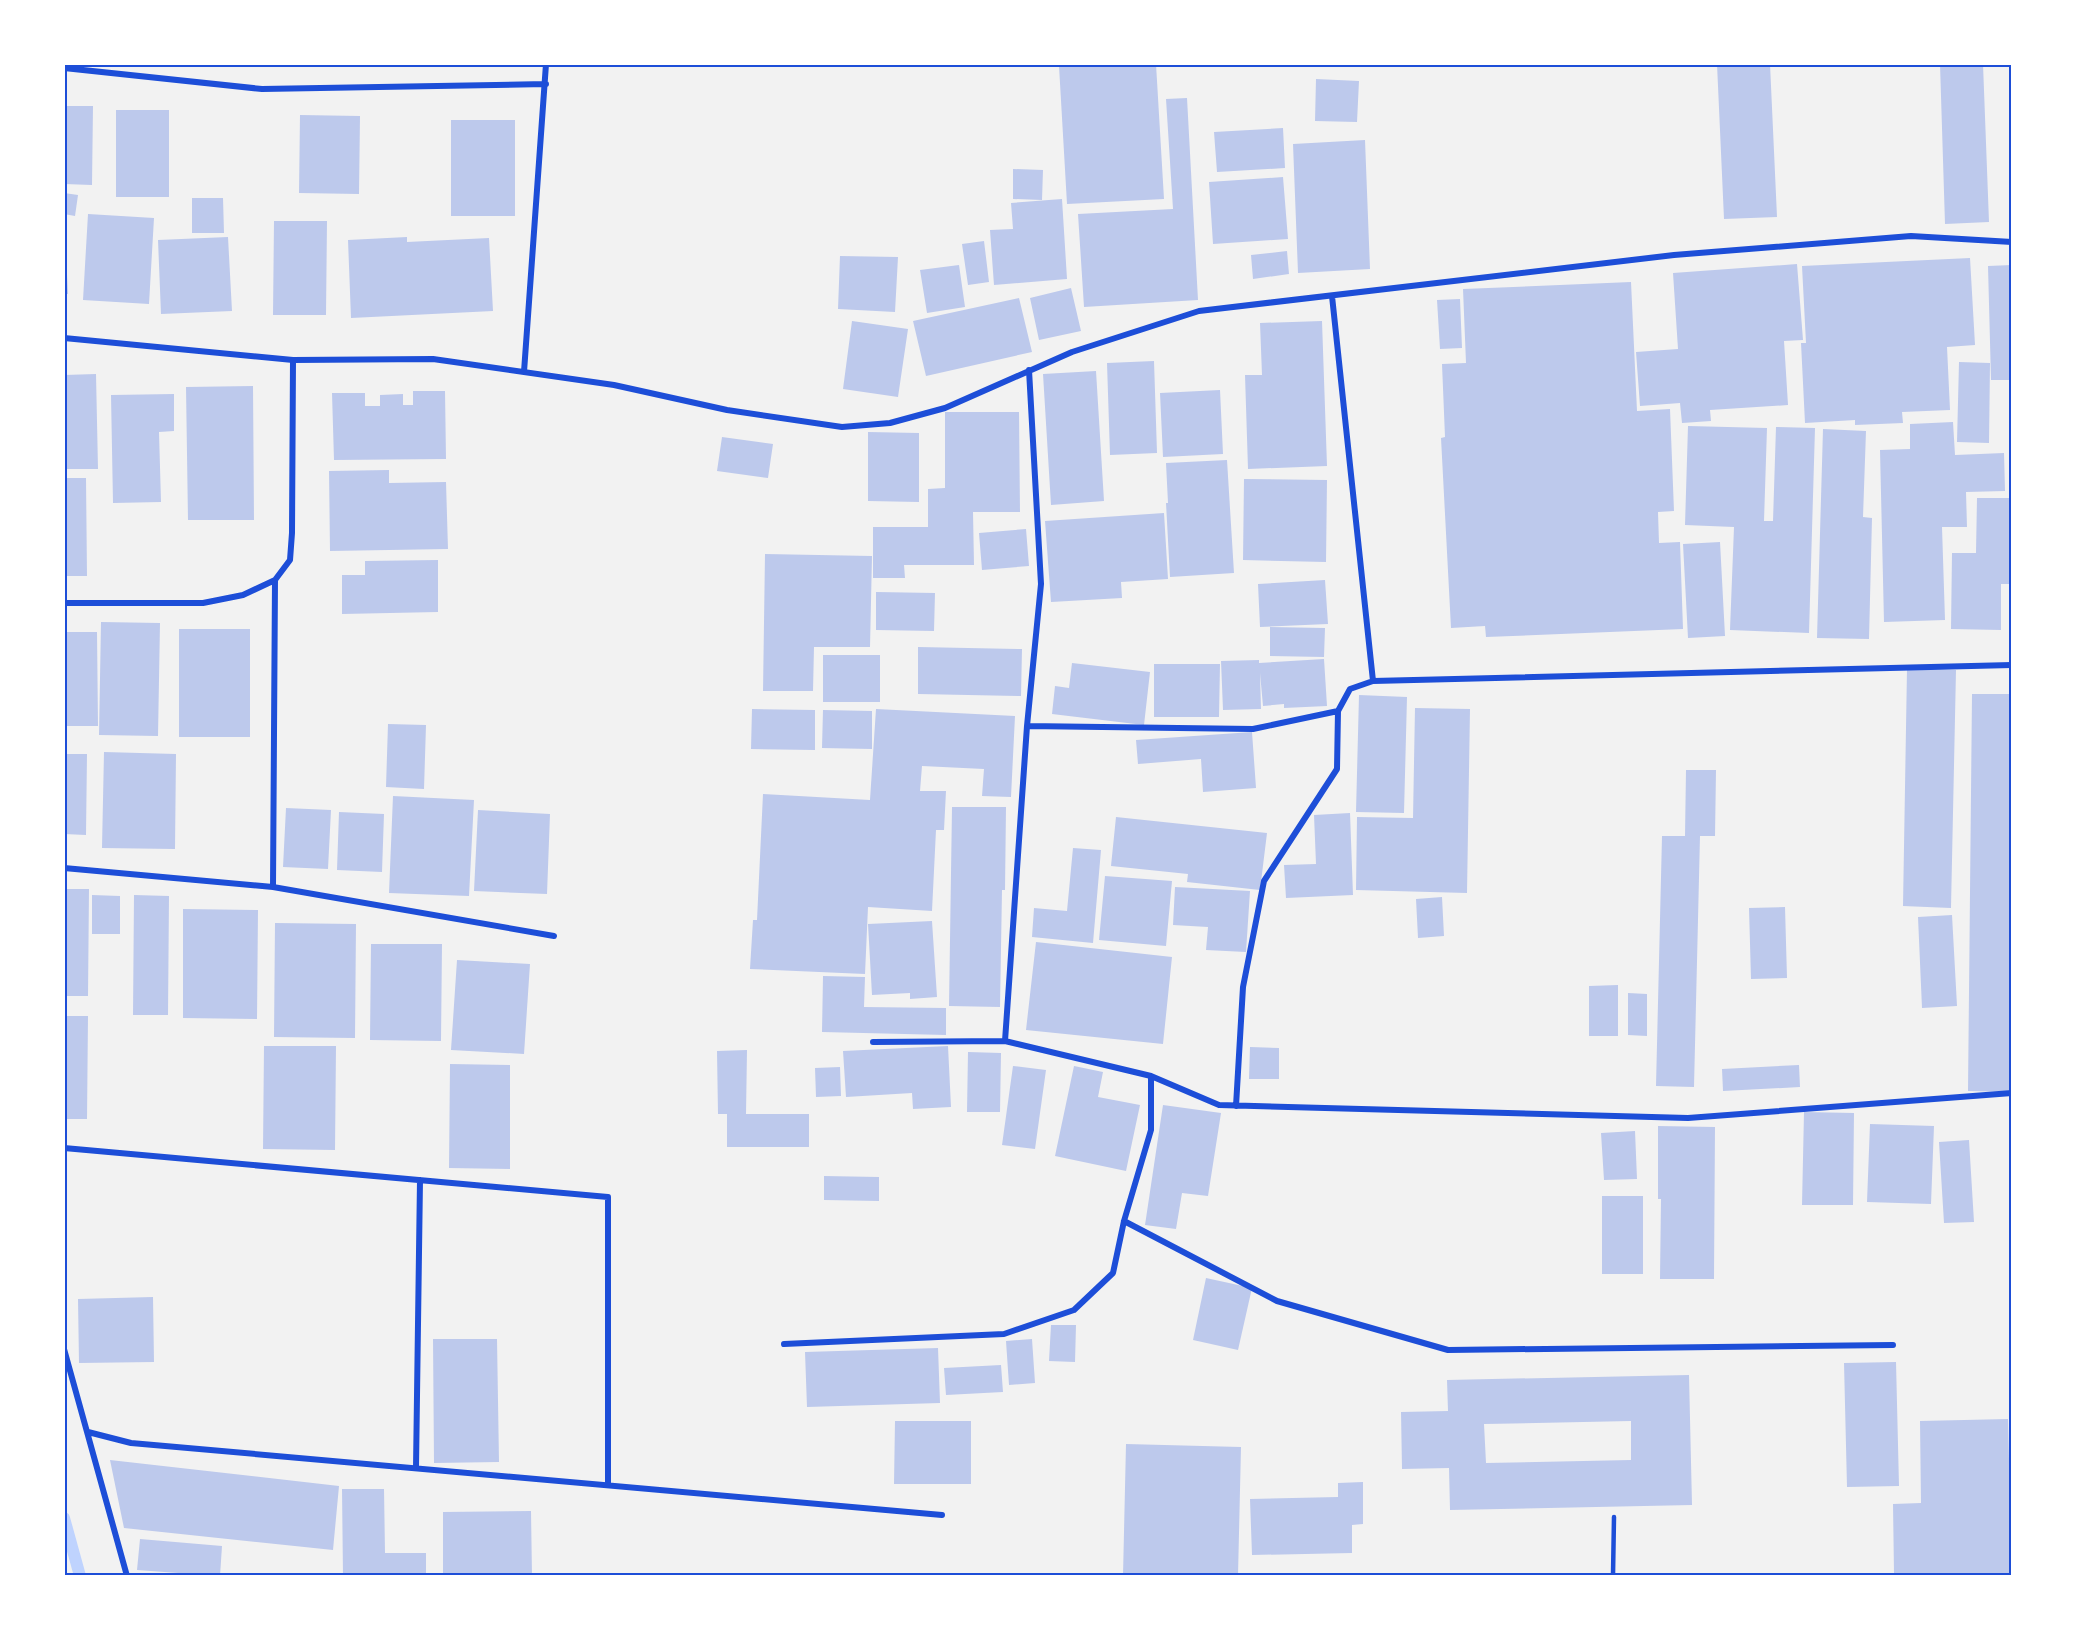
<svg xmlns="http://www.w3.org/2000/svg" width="2076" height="1640" font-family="Spectral,serif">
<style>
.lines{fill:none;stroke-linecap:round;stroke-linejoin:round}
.stream{stroke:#bfd3fe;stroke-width:12}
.building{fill:#bdc9ec;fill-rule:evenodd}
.service{stroke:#1d4ed8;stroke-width:4.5}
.minor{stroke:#1d4ed8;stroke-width:6}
.neatline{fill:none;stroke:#1d4ed8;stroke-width:2}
</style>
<rect width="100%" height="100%" fill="#f2f2f2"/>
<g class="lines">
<path class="stream" d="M64,1518L80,1576"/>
</g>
<path class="building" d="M1079,64H1156L1164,199L1067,204L1059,66Z
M1717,64H1770L1777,217L1724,219Z
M1940,64H1983L1989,222L1945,224Z
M1316,79L1359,81L1357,122L1315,121Z
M1187,98L1198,300L1084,307L1078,214L1173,209L1166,99Z
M64,106H93L92,185L64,184Z
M116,110H169V197H116Z
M300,115L360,116L359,194L299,193Z
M451,120H515V216H451Z
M1283,128L1285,168L1217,172L1214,132Z
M1365,140L1370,269L1298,273L1293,144Z
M1013,169L1043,170L1042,200L1013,199Z
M1283,177L1288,239L1213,244L1209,182Z
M64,193L78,195L75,216L64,214Z
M192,198H223L224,233H192Z
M1062,199L1067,279L994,285L990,230L1013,229L1011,203Z
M88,214L154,218L149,304L83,300Z
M274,221H327L326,315H273Z
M228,237L232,311L161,314L158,240Z
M407,237V242L489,238L493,311L351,318L348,240Z
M984,241L989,282L968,285L962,244Z
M1287,251L1289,274L1253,279L1251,255Z
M64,255H66L68,294H64Z
M840,256L898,257L895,312L838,309Z
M1970,258L1975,345L1947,347L1950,410L1902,412L1903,423L1855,425V420L1805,423L1801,343H1806L1802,266Z
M1797,264L1803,340L1784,341L1788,405L1710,410L1711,421L1682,423L1680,403L1640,406L1636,352L1678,349L1673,273Z
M959,265L965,307L927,313L920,270Z
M2012,265V394H2009V380H1991L1988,266Z
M1631,282L1637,411L1670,409L1674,511L1658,512L1659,543L1680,542L1683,629L1486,637L1485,626L1451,628L1441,438L1445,437L1442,364L1466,363L1463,289Z
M1071,288L1081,331L1039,340L1030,298Z
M1019,298L1032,352L926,376L913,321Z
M1460,299L1462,348L1440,349L1437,300Z
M852,321L908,329L898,397L843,389Z
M1322,321L1327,466L1248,469L1245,375H1262L1260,323Z
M1154,361L1157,453L1110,455L1107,363Z
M1959,362L1990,363L1989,443L1957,442Z
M1096,371L1104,501L1051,505L1043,374Z
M96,374L98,469H64V375Z
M253,386L254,520H188L186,387Z
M1220,390L1223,454L1163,457L1160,393Z
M413,391H445L446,459L334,460L332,393H365V406H380V395L403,394V405H413Z
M174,394V431L159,432L161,502L113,503L111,395Z
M945,412H1019L1020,512H973L974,565H904L905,578H873V527H928V489L945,488Z
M1953,422L1955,455L2004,453L2005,491L1966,492L1967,527H1942L1945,620L1884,622L1880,450L1910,449V424Z
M1688,426L1767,428L1764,521H1773L1776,427L1815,428L1809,633L1730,630L1734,527L1685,525Z
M1823,429L1866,431L1863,517L1872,518L1869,639L1817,638Z
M868,432L919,433V502L868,501Z
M722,437L773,444L768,478L717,471Z
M1227,460L1234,573L1170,577L1166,503H1168L1166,463Z
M389,470V483L446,482L448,549L330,551L329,471Z
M64,478H86L87,576H64Z
M1244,479L1327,480L1326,562L1243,560Z
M1977,498H2012V584H2001V630L1951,629L1952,553H1976Z
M1164,513L1168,579L1121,582L1122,598L1051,602L1045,521Z
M1026,529L1029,566L982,570L979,533Z
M1720,542L1725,636L1688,638L1683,544Z
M765,554L872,556L870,647H814L813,691H763Z
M438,560V612L342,614V575H365V561Z
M1325,580L1328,624L1260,627L1258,584Z
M876,592L935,593L934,631L876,630Z
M101,622L160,623L158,736L99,735Z
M1270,627L1325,628L1324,657L1270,656Z
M179,629H250V737H179Z
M64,632H97L98,726H64Z
M918,647L1022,649L1021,696L918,694Z
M823,655H880V702H823Z
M1324,659L1327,706L1284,708V704L1263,706L1260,673L1261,709L1223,710L1221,661L1259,660V663Z
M1072,663L1150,672L1144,725L1052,714L1055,686L1069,688Z
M1154,664H1220L1219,717H1154Z
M1907,669L1956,670L1951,908L1903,906Z
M1972,694H2012V1092L1968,1091Z
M1359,695L1407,697L1404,813L1356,812Z
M1415,708L1470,709L1467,893L1356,890L1357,817L1413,818Z
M752,709L815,710V750L751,749Z
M876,709L1015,716L1011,797L982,796L984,769L922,766L920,791H946L944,830H936L932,911L868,907L865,974L750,969L753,920H757L763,794L870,800Z
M823,710L872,711V749L822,748Z
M388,724L426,725L424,789L386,787Z
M1252,732L1256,788L1203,792L1201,759L1138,764L1136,740Z
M104,752L176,754L175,849L102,848Z
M64,754H87L86,835L64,834Z
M1686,770H1716L1715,836H1700L1694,1087L1656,1086L1662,836H1685Z
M393,796L474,800L469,896L389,893Z
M952,807H1006L1005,890H1002L1000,1007L949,1006Z
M286,808L331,810L328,869L283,867Z
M478,810L550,814L547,894L474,891Z
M339,812L384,814L382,872L337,870Z
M1350,813L1353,895L1286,898L1284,865L1316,864L1314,815Z
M1116,817L1267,833L1260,890L1187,882L1188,874L1111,866Z
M1073,848L1101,850L1093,943L1032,937L1034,908L1067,911Z
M1105,876L1172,881L1166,946L1099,940Z
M1175,887L1250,891L1246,952L1206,950L1208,927L1173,925Z
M64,889H89L88,996H64Z
M92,895L120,896V934H92Z
M134,895L169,896L168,1015H133Z
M1442,897L1444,936L1418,938L1416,899Z
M1785,907L1787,978L1751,979L1749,908Z
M183,909L258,910L257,1019L183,1018Z
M1952,915L1957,1006L1922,1008L1918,917Z
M932,921L937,997L910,999V993L872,995L868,924Z
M275,923L356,924L355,1038L274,1037Z
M1036,942L1172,957L1163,1044L1026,1030Z
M371,944H442L441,1041L370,1040Z
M457,960L530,964L524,1054L451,1050Z
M823,976L865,977L864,1007L946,1008V1035L822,1032Z
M1618,985V1036H1589V986Z
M1628,993L1647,994V1036L1628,1035Z
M64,1016H88L87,1119H64Z
M264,1046H336L335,1150L263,1149Z
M948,1046L951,1107L913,1109L912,1093L846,1097L843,1051Z
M1250,1047L1279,1048V1079H1249Z
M747,1050L746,1114H809V1147H727V1114H718L717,1051Z
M968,1052L1001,1053L1000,1112H967Z
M450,1064L510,1065V1169L449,1168Z
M1799,1065L1800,1087L1723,1091L1722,1069Z
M1013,1066L1046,1070L1035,1149L1002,1145Z
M1074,1066L1103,1072L1098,1097L1140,1105L1126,1171L1055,1156Z
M840,1067L841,1096L816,1097L815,1068Z
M1163,1105L1221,1113L1208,1196L1182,1193L1176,1229L1145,1225Z
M1804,1112L1854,1113L1853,1205H1802Z
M1870,1124L1934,1126L1931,1204L1867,1202Z
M1658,1126L1715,1127L1714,1279H1660L1661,1199H1658Z
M1635,1131L1637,1179L1604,1180L1601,1133Z
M1969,1140L1974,1222L1944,1223L1939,1142Z
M824,1176L879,1177V1201L824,1200Z
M1602,1196H1643V1274H1602Z
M1206,1278L1252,1288L1238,1350L1193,1340Z
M153,1297L154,1362L79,1363L78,1299Z
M1051,1325H1076L1075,1362L1049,1361Z
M433,1339H497L499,1462L434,1463Z
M1032,1339L1035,1383L1009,1385L1006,1341Z
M938,1348L940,1403L807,1407L805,1352Z
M1896,1362L1899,1486L1847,1487L1844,1363Z
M1001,1365L1003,1392L946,1395L944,1368Z
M1689,1375L1692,1505L1450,1510L1449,1468L1402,1469L1401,1412L1448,1411L1447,1380ZM1631,1421V1460L1486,1463L1484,1424Z
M2008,1419L2009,1459H2012V1576H1874V1573H1894L1893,1504L1921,1503L1920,1421Z
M895,1421H971V1484H894Z
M1126,1444L1241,1447L1238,1576H1123Z
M110,1460L339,1486L333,1550L124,1528Z
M1363,1482V1524L1352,1525V1553L1252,1555L1250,1499L1338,1497V1483Z
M342,1489H384L385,1553H426V1576H343Z
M531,1511L532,1576H443V1512Z
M140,1539L222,1546L220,1576L137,1570Z"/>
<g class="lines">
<path class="service" d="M1613,1576L1614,1517"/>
<path class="minor" d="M64,68L262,89L546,84
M1332,296L1373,681
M64,338L293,360L433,359L614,385L727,410L842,427L890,423L945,408L1072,352L1199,311L1674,255L1911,236L2012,242
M1029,370L1041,584L1027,726L1005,1041L1151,1076L1219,1105L1688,1118L2012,1093
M524,372L546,64
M64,603H203L243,595L275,580L290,560L292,533L293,360
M1027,726L1253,729L1338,711
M64,868L273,887L554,936
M273,887L275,580
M873,1042L1005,1041
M1236,1106L1243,987L1264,881L1337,769L1338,711L1350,689L1373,681L2012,665
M64,1148L608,1197V1485
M1124,1221L1277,1301L1448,1350L1893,1345
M784,1344L1004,1334L1074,1310L1113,1273L1124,1221L1151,1130V1076
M64,1349L127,1576
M88,1432L131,1443L942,1515
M416,1468L420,1180"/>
</g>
<rect width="2076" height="1640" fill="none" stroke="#ffffff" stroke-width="132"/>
<rect x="66" y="66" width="1944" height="1508" class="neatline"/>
</svg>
